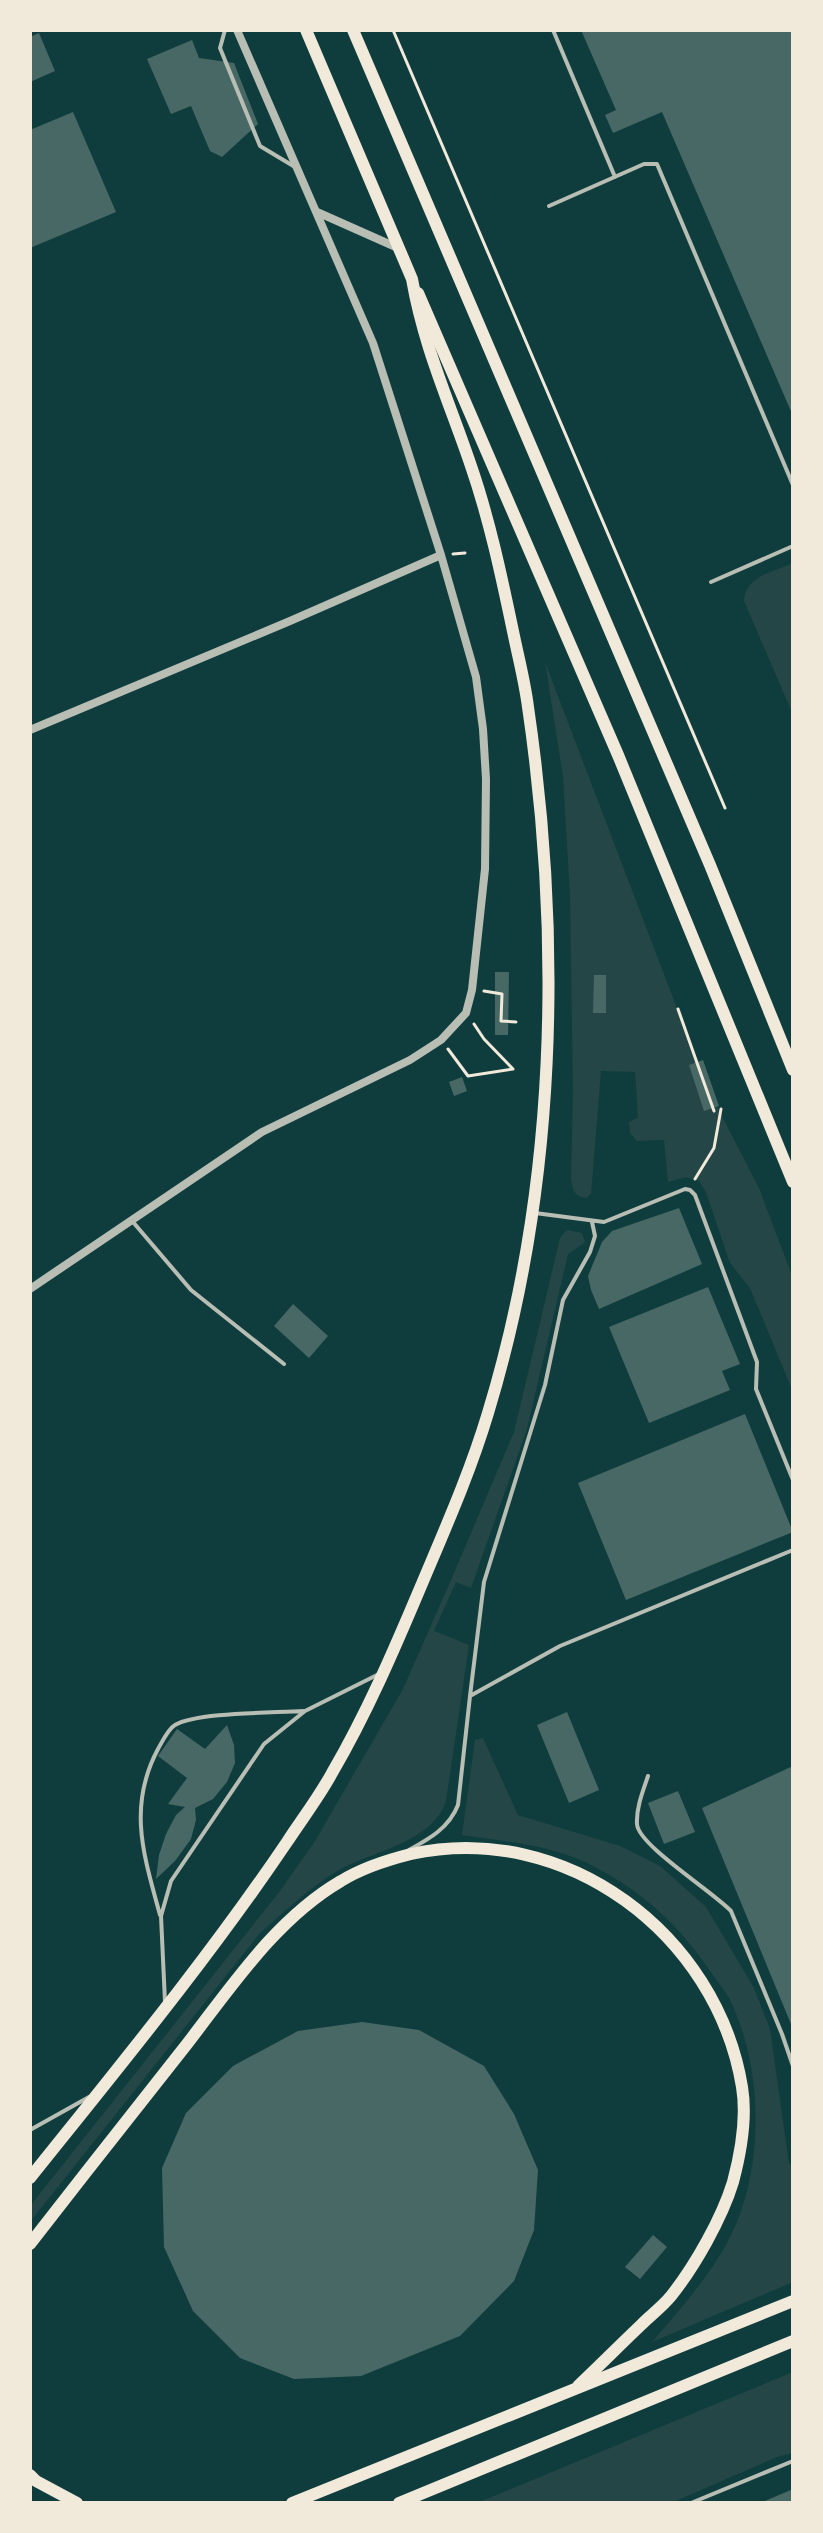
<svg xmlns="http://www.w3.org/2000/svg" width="823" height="2533" font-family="Raleway,sans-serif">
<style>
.green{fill:#244646}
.building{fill:#486865}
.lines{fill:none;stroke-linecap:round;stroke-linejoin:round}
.path{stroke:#f1e9da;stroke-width:3}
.service{stroke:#b8beb3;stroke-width:4}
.minor{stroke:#b8beb3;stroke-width:8}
.primary{stroke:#f1e9da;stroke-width:12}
.trunk{stroke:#f1e9da;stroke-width:12}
</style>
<rect width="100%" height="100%" fill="#0f3d3e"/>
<path class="green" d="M793,563V710H791L744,601C745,576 773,572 793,563Z
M545,662L707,1087L759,1188L793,1278V1392L750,1288L730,1263L706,1192L699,1181L686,1177L668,1182L664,1140L637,1141L630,1133L629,1122L638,1118L635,1072L601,1071L591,1194L586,1198C574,1196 573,1191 571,1179L573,1093L570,896L563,776Z
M567,1230L582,1233L585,1242L568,1254L527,1429L471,1588L456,1582L434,1631L469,1645L446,1801C433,1842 373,1851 339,1870C310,1887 285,1911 260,1933L30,2222V2206L280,1891L315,1841L403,1689L451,1580L514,1432L560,1238Z
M483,1738L518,1815L620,1846L660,1866L706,1907L754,1988L770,2029L789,2164L793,2166V2282L652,2342C679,2311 706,2280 726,2245C765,2175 765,2070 729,1998C723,1988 715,1978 708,1968C677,1924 644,1893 597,1868C555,1845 507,1842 462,1835L475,1740Z
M793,2372V2453L777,2457L671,2503H477Z"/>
<path class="building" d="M581,30H793V416L662,112L613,133L605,115L616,110Z
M39,33L55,71L30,82V37Z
M192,40L199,58L234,63L258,124L222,157L210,151L191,106L171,114L147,59Z
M73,112L116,212L30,248V130Z
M495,972H509L508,1035H495Z
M594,975H606V1013H593Z
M703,1060L719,1106L704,1111L689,1065Z
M462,1077L467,1091L454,1096L449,1082Z
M679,1208L702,1264L599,1309L591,1290L588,1276L602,1242L612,1231Z
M708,1287L740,1364L722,1371L730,1390L649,1423L609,1327Z
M293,1304L328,1336L309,1358L274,1326Z
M745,1414L793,1532L626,1600L578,1483Z
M567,1712L599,1790L569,1803L537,1725Z
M227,1725L234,1745L235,1763L227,1782L213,1799L195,1808L196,1820L191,1839L175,1861L156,1879L159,1855L166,1834L176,1815L185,1807L168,1804L187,1778L158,1756L177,1729L205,1749Z
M793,1766V2029L702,1808Z
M678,1791L695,1832L664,1844L648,1803Z
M362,2022L419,2030L484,2066L514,2114L538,2170L534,2230L514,2281L460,2336L361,2376L294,2379L240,2358L193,2311L164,2247L162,2168L186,2113L233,2066L298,2031Z
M653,2235L667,2247L640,2279L625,2267Z
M793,2489V2503H760Z"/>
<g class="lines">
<path class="path" d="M393,30L725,808
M453,554L465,553
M484,991L502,994L501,1021L516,1022
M678,1009L714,1111
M474,1024L484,1039L513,1069
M448,1049L468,1076L513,1069
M695,1179L714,1148L721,1109"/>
<path class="service" d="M225,30L220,48L260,146L295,167
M553,30L615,177
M549,206L644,164H657L793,485
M711,582L793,546
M535,1213L604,1222L685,1189L690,1190L695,1195L757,1362L756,1389L793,1480
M133,1222L191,1290L284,1364
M470,1696L484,1582L545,1385L563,1300L590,1252L595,1236L592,1222
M648,1776C643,1791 636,1808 637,1824C638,1845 712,1891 731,1911L782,2034L793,2066
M409,1850C429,1839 449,1828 458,1805L470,1696L560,1646L793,1550
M160,1915C144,1856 127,1807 158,1749C162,1742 168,1729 175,1725C196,1712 275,1713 303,1711
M165,2002L161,1916L171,1881L264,1744L305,1711L379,1674
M30,2130L89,2097
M691,2503L793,2461"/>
<path class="minor" d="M317,212L398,248
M30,730L290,621L441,555
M30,1289L262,1132L410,1060L441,1040L466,1013L472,990L485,869L486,779L483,729L476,677L441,555L373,343L237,30"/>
<path class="primary" d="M418,293L618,755L793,1182
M30,2244C82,2177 134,2111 187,2044C232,1986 276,1919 341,1881C362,1868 387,1860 411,1854C565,1820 717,1934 742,2087C747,2117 741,2152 733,2182C722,2218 695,2266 671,2296C663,2306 651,2315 642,2324C620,2345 599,2366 578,2386
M30,2475L36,2481L77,2503
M292,2503L793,2301"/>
<path class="trunk" d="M353,30L710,865L793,1070
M30,2178C118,2068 208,1959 287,1842C302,1819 319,1797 332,1773C367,1713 394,1650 421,1586C445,1529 470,1473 488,1413C557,1187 562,940 528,707C525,683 519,660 514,636C502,579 490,521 471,466C449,401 424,348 412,279L306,30
M399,2503L793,2341"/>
</g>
<rect width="823" height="2533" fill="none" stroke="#f1e9da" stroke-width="64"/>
</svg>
